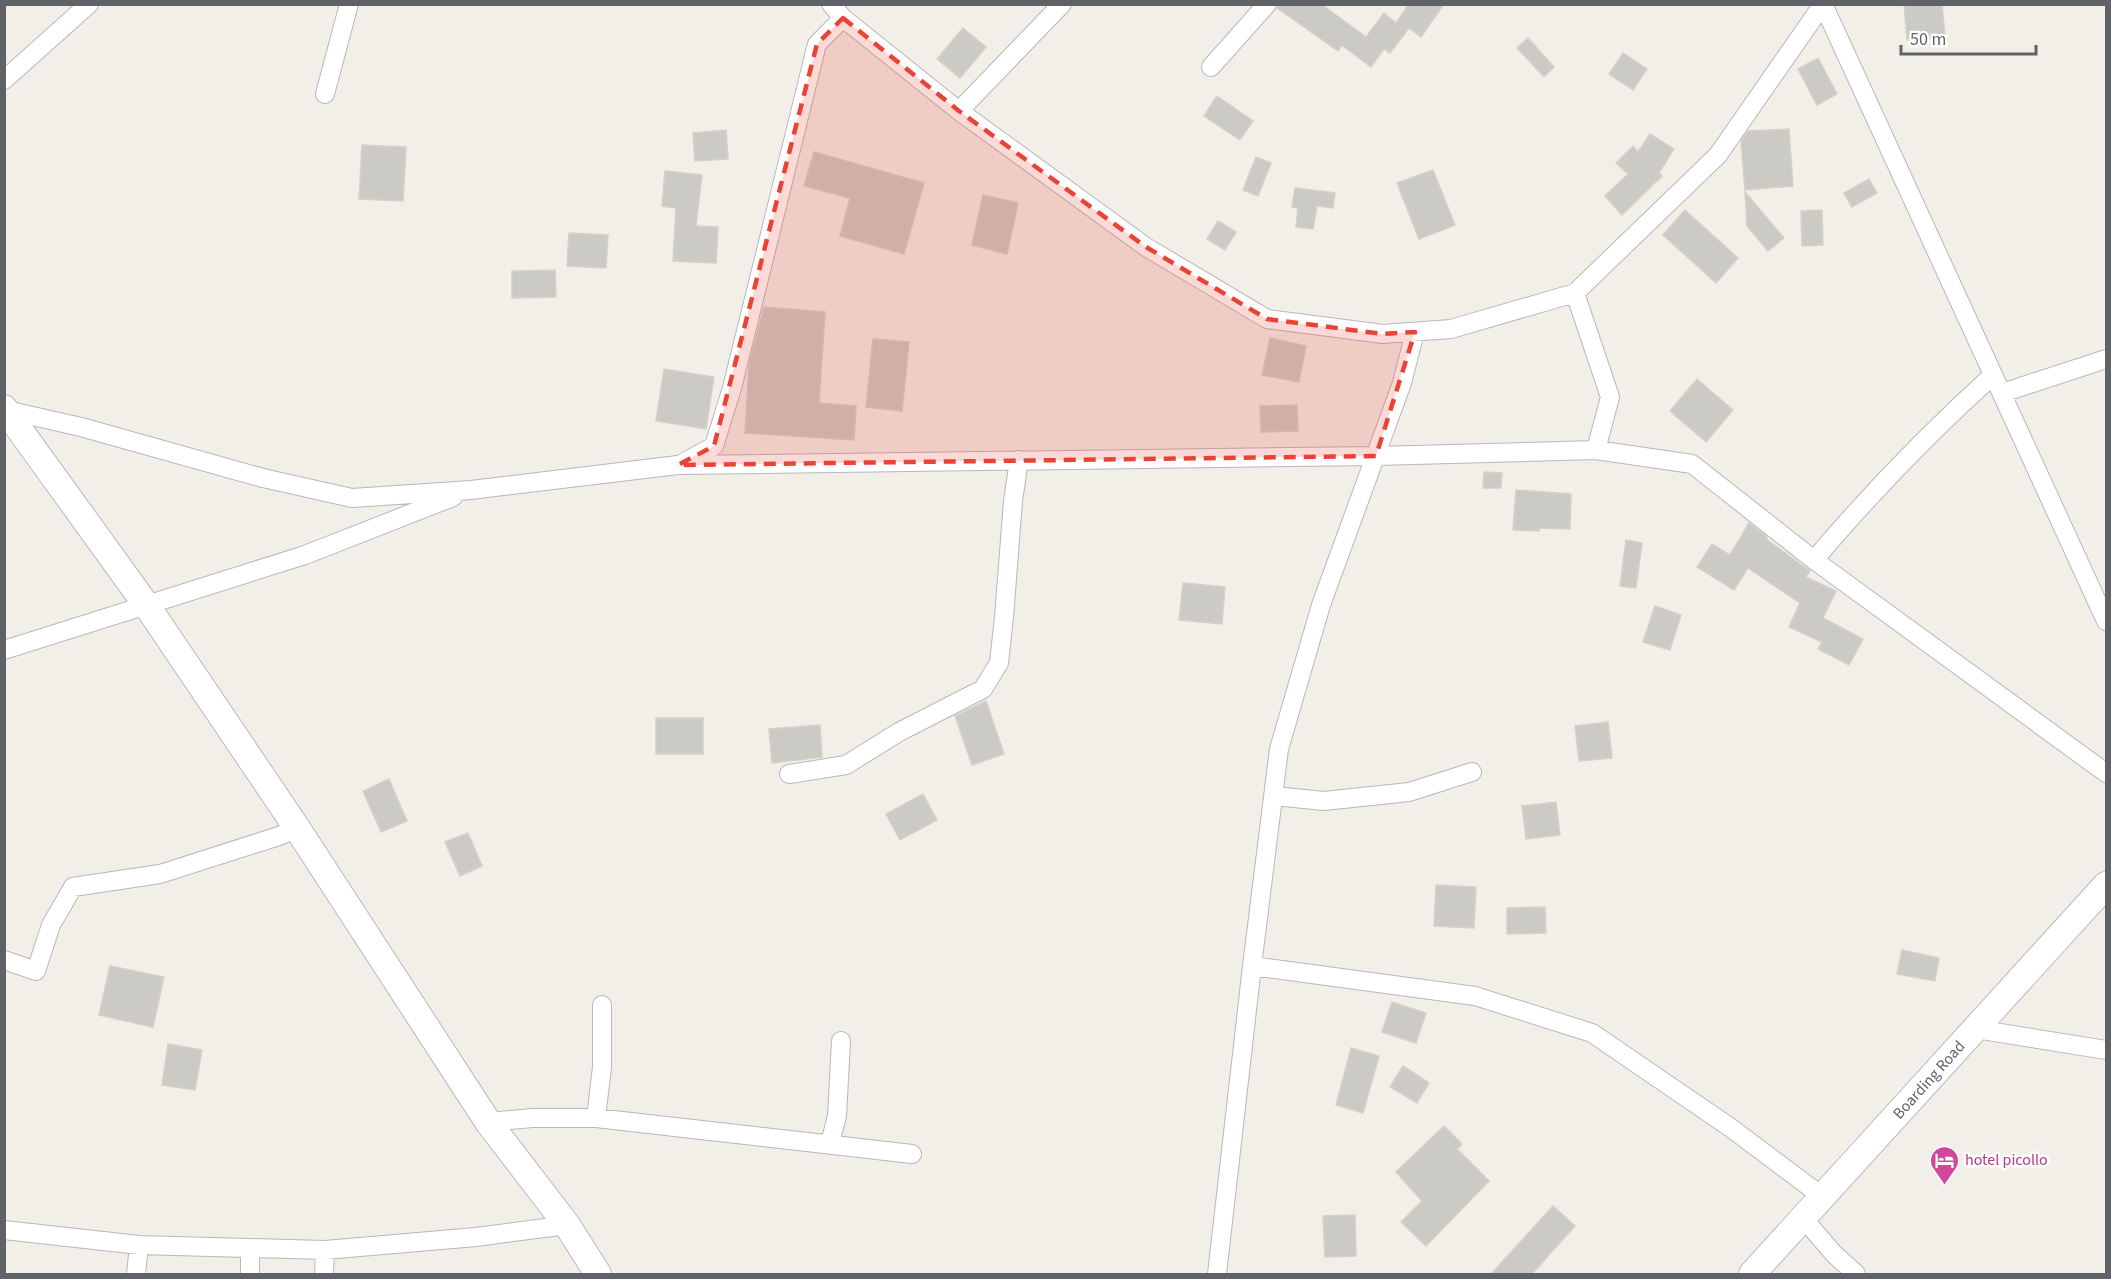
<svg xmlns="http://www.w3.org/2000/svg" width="2111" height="1279" font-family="'Source Sans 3',sans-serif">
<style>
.building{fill:#cccac5;stroke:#d6d1c6;stroke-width:1.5}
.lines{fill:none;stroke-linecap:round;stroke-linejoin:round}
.street-casing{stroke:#b5b8bc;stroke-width:20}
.secondary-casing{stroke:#b6babf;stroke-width:28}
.street{stroke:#fff;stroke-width:18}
.secondary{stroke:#fff;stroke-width:26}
.marked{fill:#ea4335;fill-opacity:0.2;stroke:#ea4335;stroke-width:4.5;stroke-dasharray:12 8;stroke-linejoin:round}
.labels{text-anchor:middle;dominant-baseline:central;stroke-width:5;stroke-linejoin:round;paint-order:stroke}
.street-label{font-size:16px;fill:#5f6368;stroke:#fff}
.hotel-label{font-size:16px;fill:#b23c85;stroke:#fff;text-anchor:start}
</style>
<rect width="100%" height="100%" fill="#f1efe8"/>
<path class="building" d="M1278,4H1321L1366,37L1384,13L1396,23L1409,4H1444L1421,37L1409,28L1390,53L1384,49L1371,67L1342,45L1338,51L1277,8Z
M1904,4H1942L1945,37L1907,40Z
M963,28L986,47L960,78L937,59Z
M1528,38L1554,67L1544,77L1517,48Z
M1623,53L1647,69L1633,90L1609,74Z
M1818,58L1837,94L1817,105L1798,69Z
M1217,96L1253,121L1240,140L1204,116Z
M1789,129L1793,186L1745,190L1741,141L1748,131Z
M726,130L728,159L695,161L693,133Z
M1650,134L1674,149L1659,173L1662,176L1622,215L1605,196L1628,174L1616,163L1633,146L1638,152Z
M362,145L406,147L403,201L359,199Z
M814,152L924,183L904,254L840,236L850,198L804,186Z
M1256,157L1271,163L1258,196L1243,190Z
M1433,170L1455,225L1419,239L1397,183Z
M665,171L702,175L696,226L718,227L716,263L673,261L676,208L662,206Z
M1869,179L1877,193L1852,207L1844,193Z
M1295,188L1335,193L1333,208L1317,206L1313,229L1296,227L1298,208L1292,207Z
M1745,192L1784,238L1768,251L1747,226Z
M983,195L1018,203L1007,254L972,245Z
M1685,210L1738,258L1716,283L1663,235Z
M1822,210L1823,245L1802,246L1801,211Z
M1218,221L1236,232L1225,250L1207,239Z
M569,233L608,235L606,268L567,266Z
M555,270L556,297L512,298V271Z
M764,307L825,312L819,403L856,406L854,440L745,433L749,364Z
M1270,338L1306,346L1299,382L1262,375Z
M873,339L909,342L902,411L866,407Z
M664,369L714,377L706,429L656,421Z
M1697,379L1733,410L1706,442L1670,411Z
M1297,405L1298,431L1261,432L1260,406Z
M1484,472L1502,473L1501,488H1483Z
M1516,490L1571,494L1570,529L1539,528V531L1513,530Z
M1749,523L1767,537L1766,539L1810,571L1806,577L1836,591L1823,618L1863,639L1849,665L1818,649L1822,642L1789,627L1800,603L1748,568L1734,590L1697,567L1712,544L1730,555Z
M1626,540L1642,543L1636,588L1620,586Z
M1183,583L1225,587L1222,624L1179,620Z
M1655,606L1681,615L1670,650L1643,642Z
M986,701L1004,754L972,765L955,716Z
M656,718H703V754H656Z
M1608,722L1612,758L1579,761L1575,726Z
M820,725L822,757L772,763L769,729Z
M389,779L407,821L381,832L363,791Z
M923,794L937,820L900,840L886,814Z
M1556,802L1560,835L1526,839L1522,806Z
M468,833L482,866L460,876L445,842Z
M1436,885L1476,887L1474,928L1434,926Z
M1545,907L1546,933L1507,934V908Z
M1902,950L1939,958L1935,981L1897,974Z
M110,966L164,977L153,1027L99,1015Z
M1392,1002L1426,1013L1416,1043L1382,1032Z
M168,1044L202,1050L195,1090L162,1085Z
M1351,1048L1379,1056L1363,1113L1336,1105Z
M1403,1066L1429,1083L1417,1103L1390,1087Z
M1444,1126L1462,1144L1457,1149L1489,1181L1426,1246L1401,1222L1422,1201L1396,1172Z
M1553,1206L1575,1226L1531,1275H1490Z
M1355,1215L1356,1256L1325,1257L1323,1216Z"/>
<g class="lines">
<defs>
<path id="street" d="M831,4L843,18L959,111L1146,247L1267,319L1383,334L1451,329L1575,293L1718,155L1823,4
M1823,4L2106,621
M1211,67L1267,4
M4,80L89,4
M325,94L349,4
M959,111L1062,4
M1575,293L1610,397L1596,450
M2002,393L2106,359
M6,410L81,427L263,478L352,498L471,490L678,465L1376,456L1596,450L1692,464L1814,560L2106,773
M683,463L714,446L732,388L817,44L843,18
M1814,560C1870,494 1929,433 1993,375
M4,650L305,555L453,497
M789,774L846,765L899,732L983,689L999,663L1004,617L1013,501L1019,460
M1274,796L1324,801L1409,792L1472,772
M4,960L36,971L51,925L73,887L160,874L279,836L297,828
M1252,966L1475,996L1592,1033L1731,1128L1823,1197
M1976,1029L2106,1050
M596,1118L602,1067V1005
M488,1122L532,1118H596L912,1154
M830,1143L837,1116L841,1041
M1803,1218L1834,1254L1856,1274
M4,1230L139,1245L325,1250L476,1237L567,1225
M136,1274L139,1245
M250,1274V1248
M324,1274L325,1250
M1217,1274L1252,966L1279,749L1321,605L1402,383L1415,332"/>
<path id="secondary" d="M4,408L147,606L297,828L488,1122L567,1225L598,1274
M1752,1274L2106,885"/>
</defs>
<use href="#street" class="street-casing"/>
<use href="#secondary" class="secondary-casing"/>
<use href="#street" class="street"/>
<use href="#secondary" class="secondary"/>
</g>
<path class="marked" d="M843,18L959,111L1146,247L1267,319L1383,334L1415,332L1376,456L678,465L714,446L817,44Z"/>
<defs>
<symbol id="hotel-pin" viewBox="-11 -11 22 30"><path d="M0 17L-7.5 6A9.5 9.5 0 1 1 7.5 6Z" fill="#d1479c" stroke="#fff"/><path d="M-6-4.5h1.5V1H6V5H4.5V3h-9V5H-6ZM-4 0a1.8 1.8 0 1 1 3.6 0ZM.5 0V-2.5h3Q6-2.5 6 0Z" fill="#fff"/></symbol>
</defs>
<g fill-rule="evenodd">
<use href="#hotel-pin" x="1928" y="1144" width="33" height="45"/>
</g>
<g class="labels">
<g class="street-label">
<text transform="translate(1929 1080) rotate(-48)">Boarding Road</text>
</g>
<g class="hotel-label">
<text x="1965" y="1160">hotel picollo</text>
</g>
</g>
<rect width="2111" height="1279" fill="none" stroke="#5f6368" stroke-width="12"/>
<path d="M1901 45v9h135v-9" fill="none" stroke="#5f6368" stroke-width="3"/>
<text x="1910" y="45" font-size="18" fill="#5f6368" stroke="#ffffff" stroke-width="4.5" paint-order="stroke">50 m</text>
</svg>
